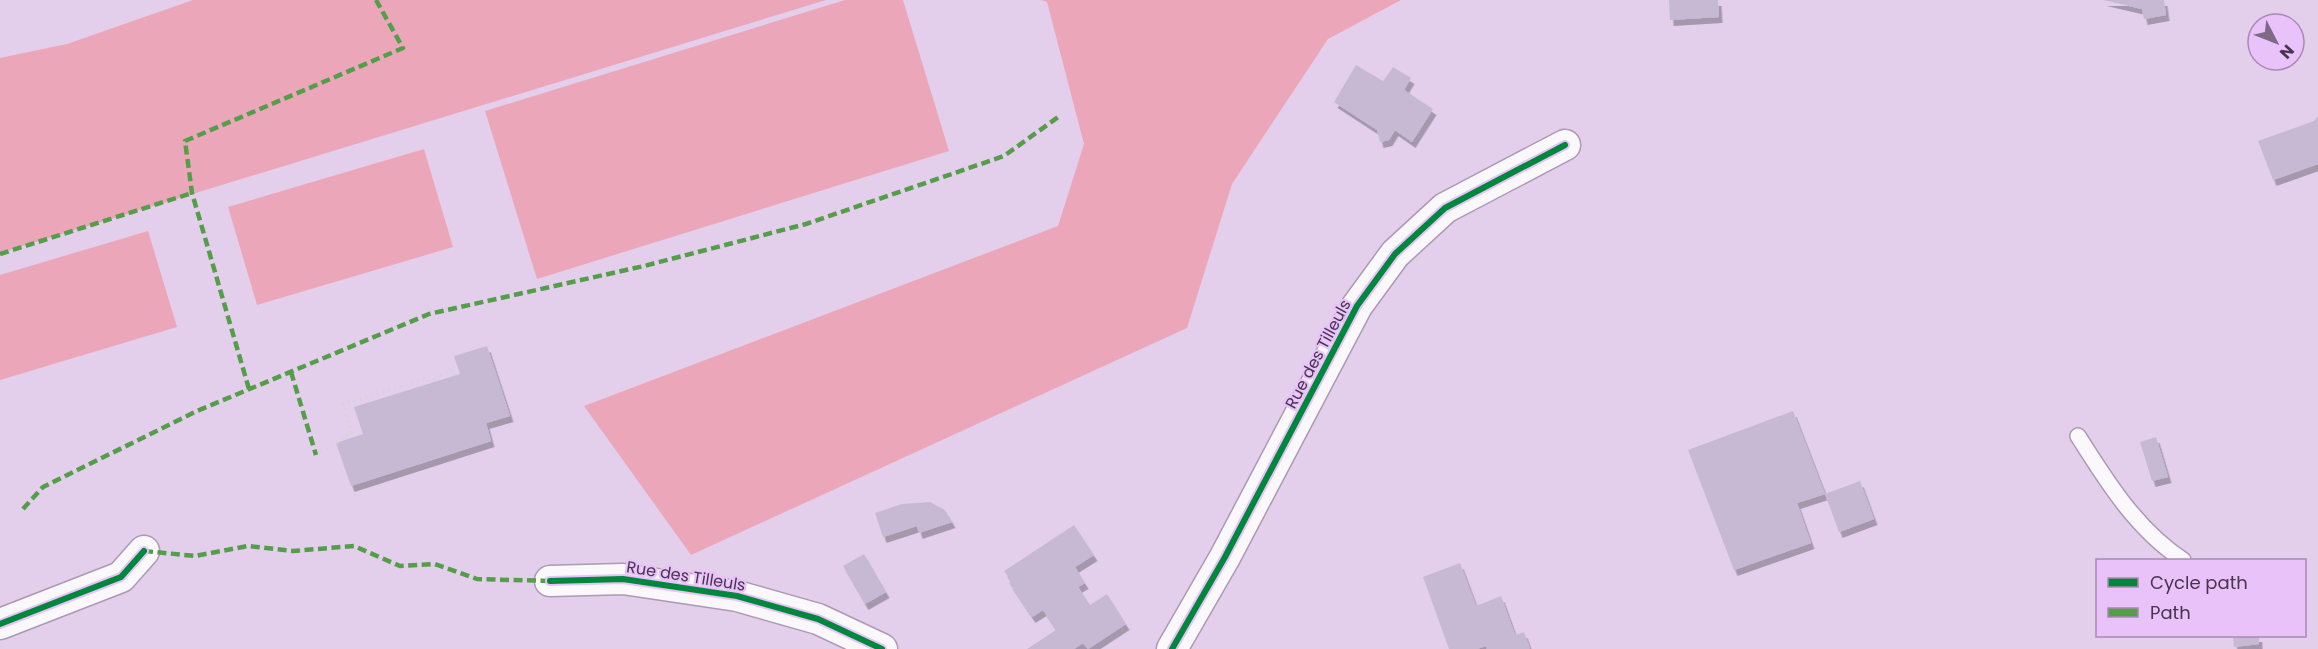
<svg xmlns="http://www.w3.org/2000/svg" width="2318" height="649" font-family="Poppins,sans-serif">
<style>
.green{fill:#eba7b9}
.building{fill:#c7b9d4;filter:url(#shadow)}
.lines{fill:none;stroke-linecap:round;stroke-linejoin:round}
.lane-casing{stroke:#ab9ab2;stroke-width:18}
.street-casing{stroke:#ab9ab2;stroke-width:33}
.path{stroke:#d9d2db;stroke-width:4;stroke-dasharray:1.5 4.5;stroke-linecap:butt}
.lane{stroke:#fbf8fc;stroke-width:15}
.street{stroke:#fbf8fc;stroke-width:30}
.quiet{stroke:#559e49;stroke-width:4.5;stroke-dasharray:9 4.5;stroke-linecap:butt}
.cycleway-casing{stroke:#e8c2f8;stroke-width:10}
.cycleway{stroke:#00873e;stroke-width:6}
.labels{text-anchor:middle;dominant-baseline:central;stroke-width:4.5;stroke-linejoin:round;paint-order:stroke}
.street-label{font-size:16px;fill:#47344f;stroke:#e8c2f8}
</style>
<defs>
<filter id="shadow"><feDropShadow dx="3.5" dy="6" stdDeviation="0" flood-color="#0004"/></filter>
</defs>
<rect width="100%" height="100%" fill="#e3cfeb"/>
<path class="green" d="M193,0H826L0,253V58L67,44Z
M845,0H903L949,151L537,279L485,111Z
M1041,0H1401L1328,39L1232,184L1187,328L691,555L584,406L1058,226L1084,144L1047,2Z
M424,149L453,247L257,305L228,207Z
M148,231L177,327L0,380V275Z"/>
<path class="building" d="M1669,0H1718L1719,17L1670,20Z
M2103,0H2164L2166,15L2144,19L2142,9Z
M1356,65L1383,81L1393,67L1411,78L1404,90L1433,109L1412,142L1395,130L1389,140L1380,142L1377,130L1334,102Z
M2318,116V164L2273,180L2258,141L2314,121Z
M487,346L510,416L486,423L491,441L351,486L336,443L363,434L354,407L460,374L454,356Z
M1793,411L1825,494L1797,503L1811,543L1734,570L1688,450Z
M2156,437L2168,477L2152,481L2140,442Z
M1860,481L1874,519L1839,532L1825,494Z
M930,502L945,510L952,522L919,533L917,526L883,537L875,513L902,504Z
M1074,525L1094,555L1075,567L1085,583L1078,587L1090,605L1107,594L1126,624L1088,649L1083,643L1074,649H1027L1056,630L1043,610L1032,617L1009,583L1012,582L1004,571Z
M864,554L886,592L865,604L843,566Z
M1460,563L1476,606L1501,596L1515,635L1524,632L1530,649H1487L1486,646L1477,649H1449L1423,577Z
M2233,636H2259V644L2234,647Z"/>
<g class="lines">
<defs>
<path id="lane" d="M2078,436C2107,482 2137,530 2183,560"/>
<path id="street" d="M550,581L623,579L737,596L818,619L882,649
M0,624L121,577L144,551
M1172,649L1225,557L1357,306L1395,254L1445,208L1565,145"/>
</defs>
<use href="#lane" class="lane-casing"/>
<use href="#street" class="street-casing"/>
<path class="path" d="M316,455L352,433L343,404L454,370L455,376"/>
<use href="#lane" class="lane"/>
<use href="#street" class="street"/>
<path class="quiet" d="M0,254L192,193
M291,372L316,455
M249,389L192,193L185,141L403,48L376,0
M23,509L43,487L197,411L429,314L644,266L806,224L1004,156L1061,115
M144,551L195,556L248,546L293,551L354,546L400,566L435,564L477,579L550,581"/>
<defs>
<path id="cycleway" d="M550,581L623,579L737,596L818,619L882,649
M0,624L121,577L144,551
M1172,649L1225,557L1357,306L1395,254L1445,208L1565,145"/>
</defs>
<use href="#cycleway" class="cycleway-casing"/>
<use href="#cycleway" class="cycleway"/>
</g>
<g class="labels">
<g class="street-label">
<text transform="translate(1318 354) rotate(-62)">Rue des Tilleuls</text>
<text transform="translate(686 576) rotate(9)">Rue des Tilleuls</text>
</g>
</g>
<rect x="2096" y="559" width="210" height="78" fill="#e8c2f8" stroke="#a889b4" stroke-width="1.5"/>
<rect x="2108" y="578" width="30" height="9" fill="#00873e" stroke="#a889b4" stroke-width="1.5"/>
<text x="2150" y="589" font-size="18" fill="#47344f">Cycle path</text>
<rect x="2108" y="608" width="30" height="9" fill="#559e49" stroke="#a889b4" stroke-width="1.5"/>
<text x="2150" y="619" font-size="18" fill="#47344f">Path</text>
<g transform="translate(2276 42) rotate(132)"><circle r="28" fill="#e8c2f8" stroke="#a889b4" stroke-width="1.5"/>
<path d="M0-4.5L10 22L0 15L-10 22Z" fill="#7e6a86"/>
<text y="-9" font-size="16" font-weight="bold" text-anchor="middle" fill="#47344f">N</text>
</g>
</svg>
